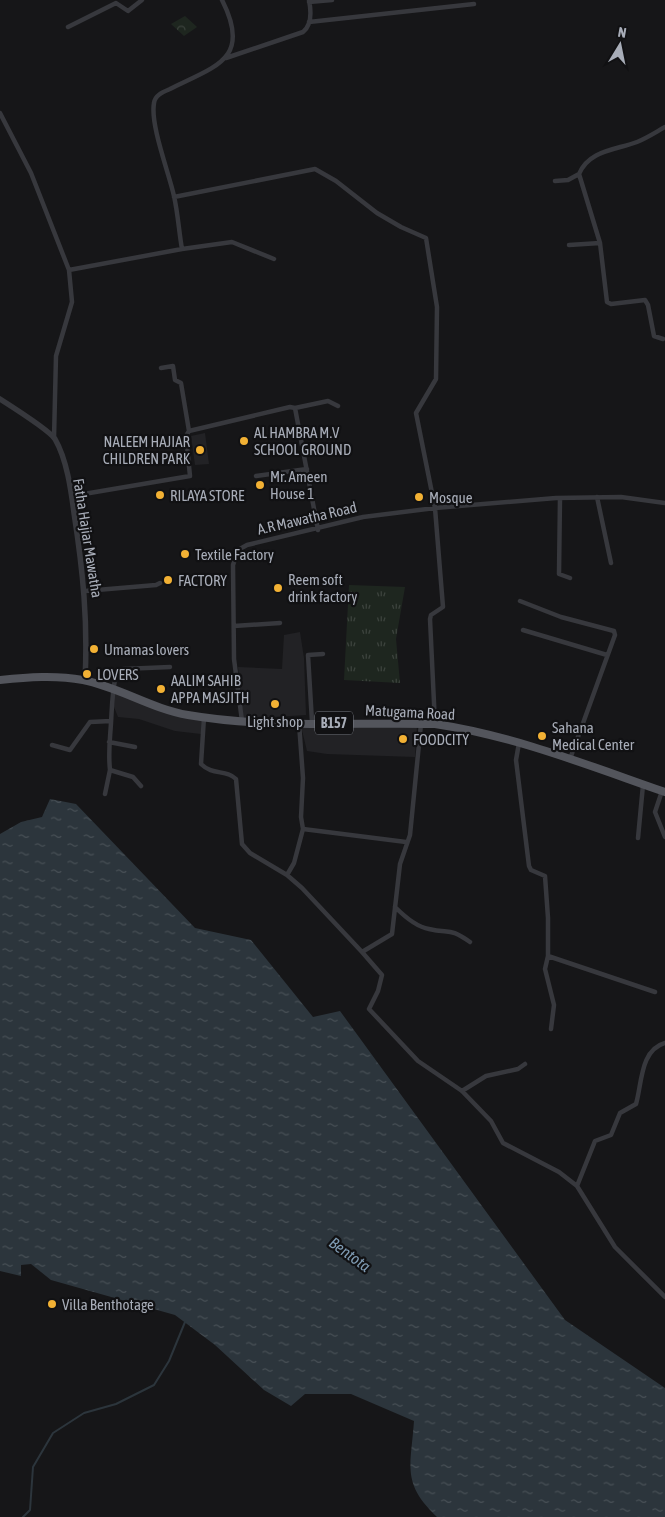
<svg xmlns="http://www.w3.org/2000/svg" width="665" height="1517" font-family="'Asap Condensed',sans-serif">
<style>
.built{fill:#222225}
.grass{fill:url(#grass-tufts)}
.forest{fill:url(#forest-crowns)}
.water{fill:url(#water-ripples)}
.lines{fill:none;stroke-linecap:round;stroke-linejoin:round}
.stream{stroke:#2c353c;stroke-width:2}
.minor{stroke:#37383d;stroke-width:4.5}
.tertiary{stroke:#37383d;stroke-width:5.5}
.primary{stroke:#53555c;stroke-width:8}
.poi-dot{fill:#f2b134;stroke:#111113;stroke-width:2}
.labels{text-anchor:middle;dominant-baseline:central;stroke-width:4.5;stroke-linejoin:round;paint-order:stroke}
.shield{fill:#111113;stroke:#7b7e86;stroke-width:1}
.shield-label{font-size:14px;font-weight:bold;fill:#a8adb8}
.poi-label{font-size:15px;fill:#a8adb8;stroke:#111113;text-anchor:start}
.street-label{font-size:15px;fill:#a8adb8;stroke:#111113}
.water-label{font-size:16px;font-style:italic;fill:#7f9bb3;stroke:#111113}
</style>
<defs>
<pattern id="grass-tufts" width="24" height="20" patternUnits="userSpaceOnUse" patternTransform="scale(1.25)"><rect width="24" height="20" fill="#1e261f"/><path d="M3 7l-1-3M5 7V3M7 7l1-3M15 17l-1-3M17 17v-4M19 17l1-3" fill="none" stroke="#3c433d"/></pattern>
<pattern id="forest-crowns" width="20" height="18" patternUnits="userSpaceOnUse" patternTransform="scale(1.25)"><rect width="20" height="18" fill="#1e261f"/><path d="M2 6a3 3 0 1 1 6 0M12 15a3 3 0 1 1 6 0" fill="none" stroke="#3c433d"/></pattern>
<pattern id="water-ripples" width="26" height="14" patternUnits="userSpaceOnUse" patternTransform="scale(1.25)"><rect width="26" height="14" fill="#2c353c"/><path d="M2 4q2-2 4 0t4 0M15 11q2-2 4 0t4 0" fill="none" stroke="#485056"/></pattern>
</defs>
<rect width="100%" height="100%" fill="#161618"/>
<path class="built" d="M205,433L209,464L195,465L191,436Z
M300,632L304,658L306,715L243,719L238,667L282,669L284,635Z
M114,692L202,718L201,734L175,731L139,719L118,717L114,707Z
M301,726H417L415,757L327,754L307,751Z"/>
<path class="grass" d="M349,585L405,587L396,639L400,683L344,680Z"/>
<path class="forest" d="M185,16L197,27L184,36L171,24Z"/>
<path class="water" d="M50,799L76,804L195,928L251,940L313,1017L340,1011L565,1320L665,1388V1517H437C401,1483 411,1466 414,1421L351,1394H305L291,1406L264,1390L215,1345L175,1315L51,1280L31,1264L21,1265V1276L0,1271V834L21,822L42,817Z"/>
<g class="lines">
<path class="stream" d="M23,1517L30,1510L33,1467L53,1433L84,1413L116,1404L154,1385L169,1361L185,1322"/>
<path class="minor" d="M309,2L332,0
M309,22L474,4
M68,27L116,3L128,11L142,0
M226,58L303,32C312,25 311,10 309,0
M0,113L31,173L69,270L72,302L56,356L54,438
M579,174C589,150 616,150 637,142C647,138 656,132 665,127
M555,181L568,180L579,174L600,243L607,302L611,304L645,300L648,305L654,336L663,339
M174,197L315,169L336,181L377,213L401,227L426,238L437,307L436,379L416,413L435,508L443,607L431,615L430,619L435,724
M569,245L600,243
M182,249L232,242L274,259
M69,270L182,249C179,232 178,214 174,196C169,173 150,125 154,103C155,95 163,92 170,89C216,66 252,59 222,0
M161,368L173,366L175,380L181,383L189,431
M295,408L328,401L338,406
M256,476L307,469
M72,496L190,476L186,436L189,431L290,407L295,408L318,530
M597,497L611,563
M560,498L559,574L570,578
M85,591L156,585L160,583
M520,601L561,617L614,631L615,635L570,759
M234,626L280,623
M523,630L607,655
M204,717L201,764C213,776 226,769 236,779L242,844L250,853L287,875L302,888L362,952L392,934L400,864L410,835L421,724
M242,721L234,659L233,565L238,550L247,545L363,517L435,508L556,498L621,497L665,503
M312,722L308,655L323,654
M299,723L303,778L301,817L303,829L406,842
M109,742L135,747
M519,743L516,760L529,866L531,870L545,876L548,918V956L545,969L554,1005L551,1029
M52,745L70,750L90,722L111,721
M141,786L133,777L110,770C108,752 110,740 111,723C112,706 112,692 116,675L118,671L123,669L170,667
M662,791L655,812L665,837
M105,794L110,770
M638,838L643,785
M287,875L294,863L303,829
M395,907C404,916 416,927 429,929C450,934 449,927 470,942
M362,952L382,975L378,991L369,1009L418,1061L462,1091L491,1121L503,1143L559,1172L577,1186L615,1247L665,1297
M548,956L655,992
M462,1091L486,1076L518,1069L525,1064
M577,1186L595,1141L611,1135L620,1113L636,1104C642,1084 640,1050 665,1043"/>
<path class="tertiary" d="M0,399C11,406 50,431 55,439C67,460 71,490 74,513C83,571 88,622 85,680"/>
<path class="primary" d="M0,680C28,677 56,675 83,680C119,687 152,709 188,715C269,729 354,722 435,724C515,736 590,766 665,792"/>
</g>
<g class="poi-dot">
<circle cx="244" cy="441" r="5"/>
<circle cx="200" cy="450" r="5"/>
<circle cx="260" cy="485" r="5"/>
<circle cx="160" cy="495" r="5"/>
<circle cx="419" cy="497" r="5"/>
<circle cx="185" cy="554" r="5"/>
<circle cx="168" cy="580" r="5"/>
<circle cx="278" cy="588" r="5"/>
<circle cx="94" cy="649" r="5"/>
<circle cx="87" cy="674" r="5"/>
<circle cx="161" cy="689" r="5"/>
<circle cx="275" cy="704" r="5"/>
<circle cx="542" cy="736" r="5"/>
<circle cx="403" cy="739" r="5"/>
<circle cx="52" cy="1304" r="5"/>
</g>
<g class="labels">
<rect class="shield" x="315" y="711.5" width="38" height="23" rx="4"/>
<g class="shield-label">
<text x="334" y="723">B157</text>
</g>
<g class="poi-label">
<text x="254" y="432">AL HAMBRA M.V<tspan x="254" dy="17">SCHOOL GROUND</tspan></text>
<text x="190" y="441" text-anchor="end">NALEEM HAJIAR<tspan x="190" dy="17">CHILDREN PARK</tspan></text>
<text x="270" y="476">Mr. Ameen<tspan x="270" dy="17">House 1</tspan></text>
<text x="170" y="495">RILAYA STORE</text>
<text x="429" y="497">Mosque</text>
<text x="195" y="554">Textile Factory</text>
<text x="288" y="579">Reem soft<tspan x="288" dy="17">drink factory</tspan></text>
<text x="178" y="580">FACTORY</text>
<text x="104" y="649">Umamas lovers</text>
<text x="97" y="674">LOVERS</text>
<text x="171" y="680">AALIM SAHIB<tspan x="171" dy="17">APPA MASJITH</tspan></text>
<text x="275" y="721" text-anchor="middle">Light shop</text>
<text x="552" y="727">Sahana<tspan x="552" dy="17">Medical Center</tspan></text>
<text x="413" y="739">FOODCITY</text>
<text x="62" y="1304">Villa Benthotage</text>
</g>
<g class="street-label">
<text transform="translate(307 518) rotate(-13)">A.R Mawatha Road</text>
<text transform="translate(88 538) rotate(81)">Fatha Hajiar Mawatha</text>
<text transform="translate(410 712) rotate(3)">Matugama Road</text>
</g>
<g class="water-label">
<text transform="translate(350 1254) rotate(36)">Bentota</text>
</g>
</g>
<g transform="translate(620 45) rotate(10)" stroke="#111113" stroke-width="4" paint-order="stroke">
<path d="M0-4L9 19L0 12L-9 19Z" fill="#a8adb8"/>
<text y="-8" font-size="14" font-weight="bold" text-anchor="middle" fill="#a8adb8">N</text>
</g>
</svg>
